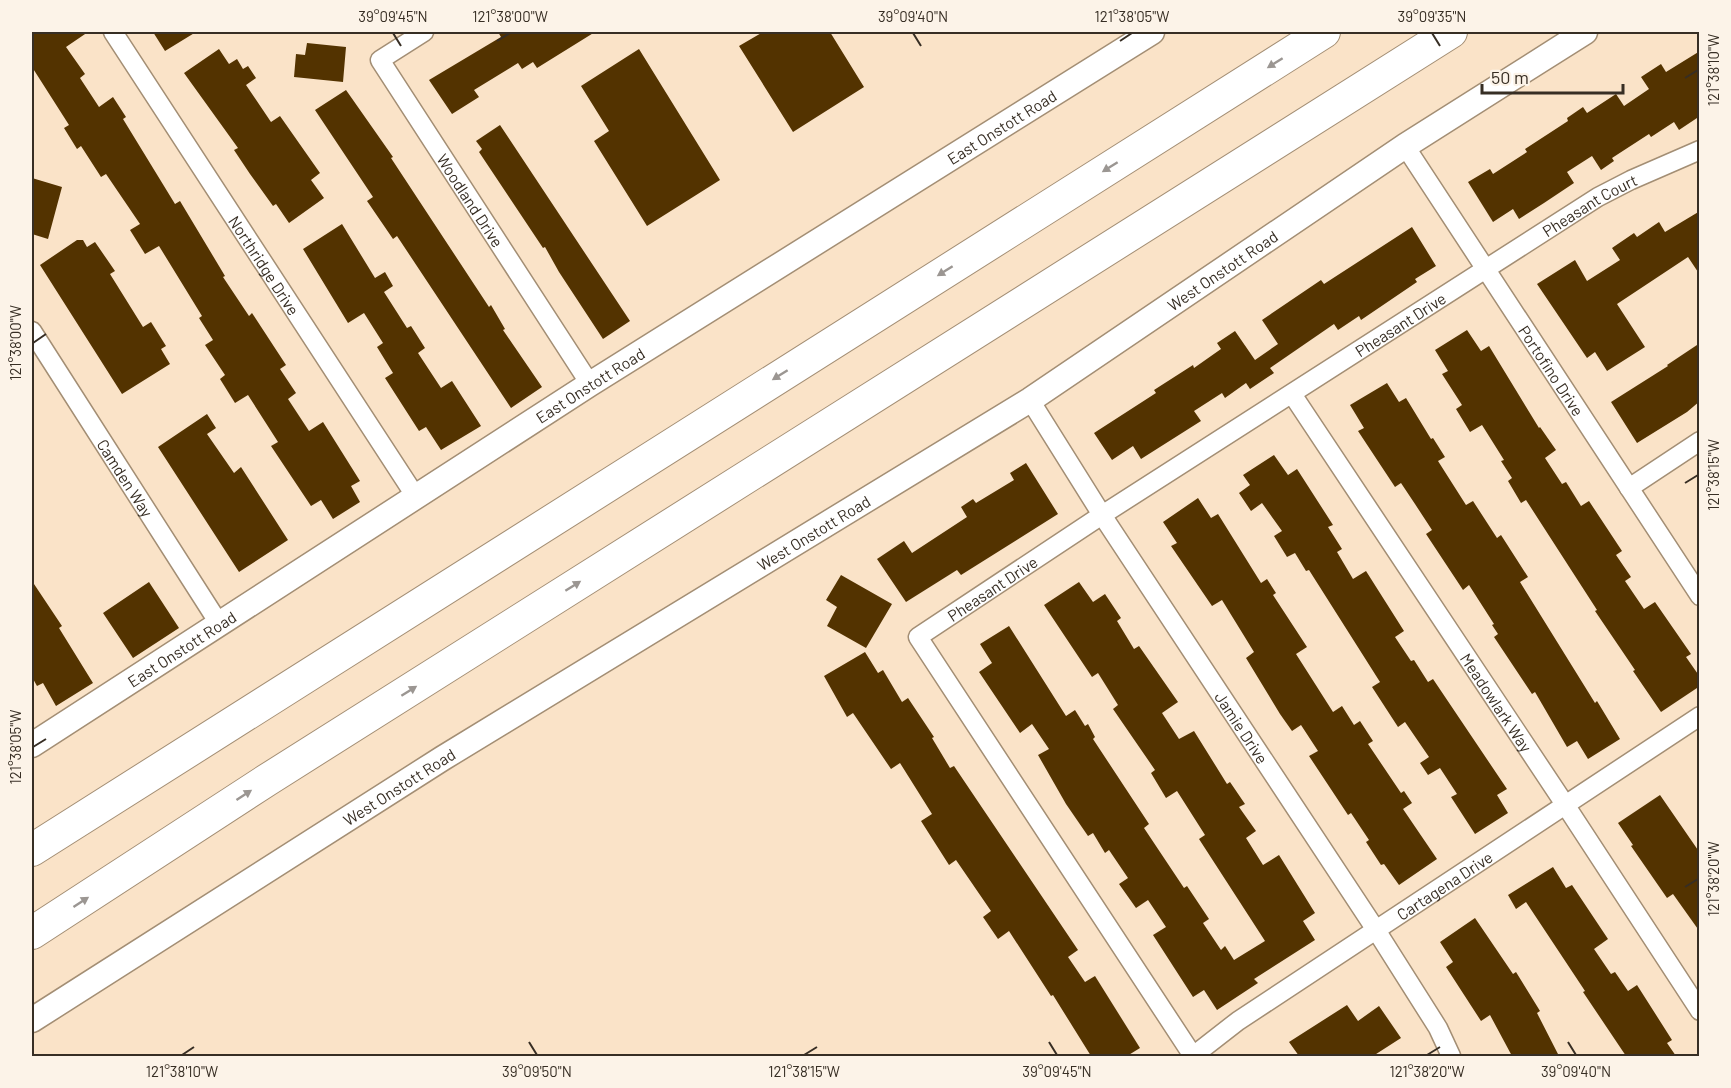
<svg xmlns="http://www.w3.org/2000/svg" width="1731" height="1088" font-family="Barlow,sans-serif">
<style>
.building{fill:#533300}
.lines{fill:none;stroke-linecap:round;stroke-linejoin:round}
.street-casing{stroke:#a38e74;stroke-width:21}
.secondary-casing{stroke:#a38e74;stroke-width:27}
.highway-casing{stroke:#a38e74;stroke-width:34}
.street{stroke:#fff;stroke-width:18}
.secondary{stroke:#fff;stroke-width:24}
.highway{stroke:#fff;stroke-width:32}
.oneway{fill:#9b9692}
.ticks{fill:none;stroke:#372e24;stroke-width:2}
.labels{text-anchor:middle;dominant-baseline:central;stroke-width:6;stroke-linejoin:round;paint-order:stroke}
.street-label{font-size:16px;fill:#372e24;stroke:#fcf3e8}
.neatline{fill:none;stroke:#372e24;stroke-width:2}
.ticks-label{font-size:15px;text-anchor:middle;fill:#372e24}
</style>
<rect width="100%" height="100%" fill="#fae3c8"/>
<path class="building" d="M32,32H88L66,47L85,74L80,78L99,107L113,97L126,117L123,119L175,204L180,201L225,276L223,277L249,316L252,313L286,365L280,369L296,393L288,399L309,431L323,422L360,481L351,486L360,502L333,519L321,500L311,506L271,446L278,442L248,395L235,403L220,379L225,375L205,345L213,340L199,318L202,316L159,246L145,254L130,230L140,224L106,174L101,177L81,146L77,149L64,128L69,125L32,67Z
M153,32H196L165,51Z
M498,32H595L537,68L533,62L522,69L518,63L474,90L479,97L452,114L429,80L501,37Z
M763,32H830L864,87L793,132L739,46Z
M307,43L346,47L343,82L294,77L296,54L305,55Z
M219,49L229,64L237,59L243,69L248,66L256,78L246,85L271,122L280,116L320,173L311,180L324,198L289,223L276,204L273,206L250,174L234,150L238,148L184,73Z
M639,49L720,180L647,226L594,141L609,131L581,86Z
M1700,51V116L1679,130L1674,122L1651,137L1649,134L1612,158L1614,161L1601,170L1592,156L1567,172L1574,183L1544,203L1519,219L1513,209L1493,222L1468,182L1490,169L1493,174L1527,152L1525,149L1568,121L1567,118L1583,107L1587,113L1616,94L1624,106L1649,89L1641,77L1661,64L1666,72Z
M346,90L393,157L391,158L489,307L491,305L505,329L503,330L542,387L511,408L397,236L393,239L367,201L373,197L315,110Z
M500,125L630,321L603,339L559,272L545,247L543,248L479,152L482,149L476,141Z
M32,178L62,187L48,239L32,234Z
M1700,211V275L1688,257L1617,304L1645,347L1607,371L1595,352L1587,358L1537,284L1575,260L1587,281L1620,260L1612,248L1634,233L1637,237L1659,222L1665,232Z
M342,224L375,278L385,272L393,286L384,292L407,328L411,326L425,348L418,353L441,388L452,381L481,426L441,450L426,427L419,431L385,378L393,373L377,347L383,343L364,313L348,323L303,249Z
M1412,227L1436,266L1415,279L1417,282L1361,320L1359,316L1338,330L1334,324L1270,368L1274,373L1250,389L1246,383L1225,398L1222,393L1194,411L1201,421L1141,459L1133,446L1112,460L1094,433L1156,393L1154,390L1193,365L1194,368L1221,349L1217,343L1235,331L1255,360L1278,344L1262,320L1321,280L1324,284Z
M77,240H83L87,247L95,242L115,271L110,274L143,327L151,322L166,346L161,349L170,364L122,394L40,265Z
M1467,330L1481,351L1489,346L1539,428L1540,427L1556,450L1545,458L1562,484L1566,482L1581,506L1589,501L1622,551L1616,555L1631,577L1625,581L1644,609L1655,602L1691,654L1686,657L1700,677V686L1661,712L1633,671L1635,670L1595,611L1597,610L1526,500L1521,503L1508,481L1512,478L1501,461L1504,460L1482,425L1470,432L1456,409L1462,405L1442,374L1448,371L1435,350Z
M1700,343V401L1687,412L1637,443L1611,402L1668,366L1667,365Z
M1387,383L1399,402L1406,398L1431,439L1433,438L1445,457L1438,461L1466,505L1473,501L1497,538L1501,535L1528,577L1520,582L1595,703L1597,701L1620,739L1588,759L1577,741L1567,747L1535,692L1532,694L1494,637L1498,634L1492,625L1494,624L1469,585L1463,590L1426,534L1432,530L1415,504L1401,483L1395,487L1358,431L1364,428L1350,405Z
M207,414L216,428L207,434L234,473L241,467L288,540L239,572L158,447Z
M1274,455L1288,475L1297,469L1333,525L1328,527L1342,549L1337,552L1353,579L1366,571L1404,631L1395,637L1411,661L1414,660L1428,682L1433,679L1507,789L1497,795L1508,813L1475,834L1451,797L1457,794L1440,768L1428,775L1420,763L1429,757L1405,722L1398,727L1372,687L1380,682L1309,570L1306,571L1295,553L1287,557L1274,536L1282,531L1262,503L1251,511L1239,493L1250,485L1243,475Z
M1026,463L1058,514L961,575L957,570L906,602L877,559L904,541L912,553L967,517L961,507L973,499L976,503L1014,480L1010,473Z
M1198,498L1211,518L1218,514L1261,583L1267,579L1276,593L1273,595L1307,647L1296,654L1333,712L1342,706L1354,725L1360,721L1373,741L1368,744L1401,793L1404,791L1412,803L1403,809L1437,859L1399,885L1384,864L1381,865L1366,842L1369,840L1351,813L1348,815L1309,756L1318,751L1301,725L1292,731L1280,714L1246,658L1254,652L1222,600L1212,606L1171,546L1177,543L1163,522Z
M841,575L892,604L866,648L827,626L837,607L826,600Z
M32,581L62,626L59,628L93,683L56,706L43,683L37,686L32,677Z
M149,582L179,628L133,658L103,613Z
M1079,582L1093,602L1105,594L1121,618L1117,621L1134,649L1139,646L1178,702L1162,713L1179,739L1194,731L1227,784L1230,782L1245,804L1239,807L1256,831L1246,838L1263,865L1279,855L1315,913L1303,921L1315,940L1254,979L1258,983L1217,1010L1204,990L1193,997L1153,935L1166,927L1148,900L1136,908L1119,884L1128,878L1109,850L1105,853L1093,833L1088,836L1066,804L1038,755L1049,749L1032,724L1020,733L979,672L992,663L980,644L1009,626L1066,716L1075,710L1085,726L1088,724L1095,737L1093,739L1149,824L1144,828L1184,888L1187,886L1209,919L1203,923L1221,950L1225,946L1234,960L1265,941L1199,839L1205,835L1177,791L1166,798L1151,773L1155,770L1113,709L1118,705L1098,673L1092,677L1044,605Z
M865,652L878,673L883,670L902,702L908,698L934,737L932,738L950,768L954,766L1078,950L1068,957L1085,982L1095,976L1140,1048L1127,1056H1091L1053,995L1051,996L1009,931L998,939L983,917L991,911L956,860L949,865L921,821L932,814L900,763L891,769L853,713L847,717L824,676Z
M1660,795L1700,853V932L1673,894L1667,898L1631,846L1633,845L1618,823Z
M1553,867L1566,888L1572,885L1608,939L1594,949L1611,974L1615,972L1628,991L1637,985L1672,1040L1667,1043L1676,1056H1626L1583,992L1585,991L1526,902L1516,909L1508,895Z
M1475,918L1513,974L1516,972L1540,1011L1537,1013L1559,1056H1512L1490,1015L1481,1021L1446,967L1453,962L1440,942Z
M1347,1005L1358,1021L1379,1006L1401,1038L1373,1056H1299L1289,1042Z"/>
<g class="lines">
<defs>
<g id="street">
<path id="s1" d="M113,32L416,497"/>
<path id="s2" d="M424,32L380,60L590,384"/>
<path id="s3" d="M1405,146L1700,596"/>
<path id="s4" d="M32,331L220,625"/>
<path id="s5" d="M1292,394L1566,806L1700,1011"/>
<path id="s6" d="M1030,400L1102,515L1376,930L1438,1028L1451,1056"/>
<path d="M1629,488L1700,441"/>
<path id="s7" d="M1193,1056L918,637L1102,515L1598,197L1631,180L1700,150"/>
<path id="s8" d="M1193,1056L1238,1021L1700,716"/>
</g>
<g id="secondary">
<path id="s9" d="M32,745L590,384L1152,32"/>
<path id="s10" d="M32,1020L443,758L1030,400L1405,146L1585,32"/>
</g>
<path id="highway" d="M32,850L1324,32
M32,933L267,780L1451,32"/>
</defs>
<use href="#street" class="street-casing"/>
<use href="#secondary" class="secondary-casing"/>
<use href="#highway" class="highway-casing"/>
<use href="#street" class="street"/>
<use href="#secondary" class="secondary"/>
<use href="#highway" class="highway"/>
</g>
<defs><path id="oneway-solid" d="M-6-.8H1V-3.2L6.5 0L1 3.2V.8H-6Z" transform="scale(1.5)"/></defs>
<g class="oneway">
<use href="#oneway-solid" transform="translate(1275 63) rotate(148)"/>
<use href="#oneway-solid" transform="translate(1110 167) rotate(148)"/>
<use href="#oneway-solid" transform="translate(945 271) rotate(148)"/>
<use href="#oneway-solid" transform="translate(780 375) rotate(148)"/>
<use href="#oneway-solid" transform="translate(573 586) rotate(-32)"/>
<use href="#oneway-solid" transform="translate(409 691) rotate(-32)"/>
<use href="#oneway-solid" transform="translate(244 795) rotate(-33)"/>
<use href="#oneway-solid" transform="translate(81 902) rotate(-33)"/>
</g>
<path class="ticks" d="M393,33L401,46M913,33L921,46M1432,33L1440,46M497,41L510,33M1120,41L1132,33M1685,78L1698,70M33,343L46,334M1685,483L1698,475M33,747L46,739M1685,887L1698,879M529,1042L537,1055M1049,1042L1057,1055M1568,1042L1576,1055M182,1055L194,1047M804,1055L817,1047M1427,1055L1440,1047"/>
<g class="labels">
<g class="street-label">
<text stroke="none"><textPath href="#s9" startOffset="1150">East Onstott Road</textPath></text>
<text stroke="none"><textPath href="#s2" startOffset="219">Woodland Drive</textPath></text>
<text stroke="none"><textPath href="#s7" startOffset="1300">Pheasant Court</textPath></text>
<text stroke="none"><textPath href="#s1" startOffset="278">Northridge Drive</textPath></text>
<text stroke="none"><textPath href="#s10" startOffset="1407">West Onstott Road</textPath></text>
<text stroke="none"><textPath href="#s7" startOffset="1076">Pheasant Drive</textPath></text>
<text stroke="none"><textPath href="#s3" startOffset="268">Portofino Drive</textPath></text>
<text stroke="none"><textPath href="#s9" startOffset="664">East Onstott Road</textPath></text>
<text stroke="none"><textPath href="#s4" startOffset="174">Camden Way</textPath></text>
<text stroke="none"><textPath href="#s10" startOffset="921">West Onstott Road</textPath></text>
<text stroke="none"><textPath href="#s7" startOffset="590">Pheasant Drive</textPath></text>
<text stroke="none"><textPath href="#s9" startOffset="178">East Onstott Road</textPath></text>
<text stroke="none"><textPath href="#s5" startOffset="370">Meadowlark Way</textPath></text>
<text stroke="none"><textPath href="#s6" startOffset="390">Jamie Drive</textPath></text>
<text stroke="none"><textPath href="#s10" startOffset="435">West Onstott Road</textPath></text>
<text stroke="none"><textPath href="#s8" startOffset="304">Cartagena Drive</textPath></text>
</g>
</g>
<rect width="1731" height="1088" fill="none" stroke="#fcf3e8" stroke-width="66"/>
<path d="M1482 84v9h141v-9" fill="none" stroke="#372e24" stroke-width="3"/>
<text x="1491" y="84" font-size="18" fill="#372e24" stroke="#fcf3e8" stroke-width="4.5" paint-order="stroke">50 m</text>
<rect x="33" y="33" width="1665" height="1022" class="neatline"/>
<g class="ticks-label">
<text x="393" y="22">39°09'45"N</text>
<text x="510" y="22">121°38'00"W</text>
<text x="913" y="22">39°09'40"N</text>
<text x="1132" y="22">121°38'05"W</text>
<text x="1432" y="22">39°09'35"N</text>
<text transform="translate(1714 70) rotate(-90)" y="5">121°38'10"W</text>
<text transform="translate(16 343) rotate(-90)" y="5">121°38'00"W</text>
<text transform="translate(1714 475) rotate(-90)" y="5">121°38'15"W</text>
<text transform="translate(16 747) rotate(-90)" y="5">121°38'05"W</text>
<text transform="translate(1714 879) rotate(-90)" y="5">121°38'20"W</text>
<text x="182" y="1077">121°38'10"W</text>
<text x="537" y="1077">39°09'50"N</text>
<text x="804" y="1077">121°38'15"W</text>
<text x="1057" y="1077">39°09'45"N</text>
<text x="1427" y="1077">121°38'20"W</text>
<text x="1576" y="1077">39°09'40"N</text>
</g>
</svg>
